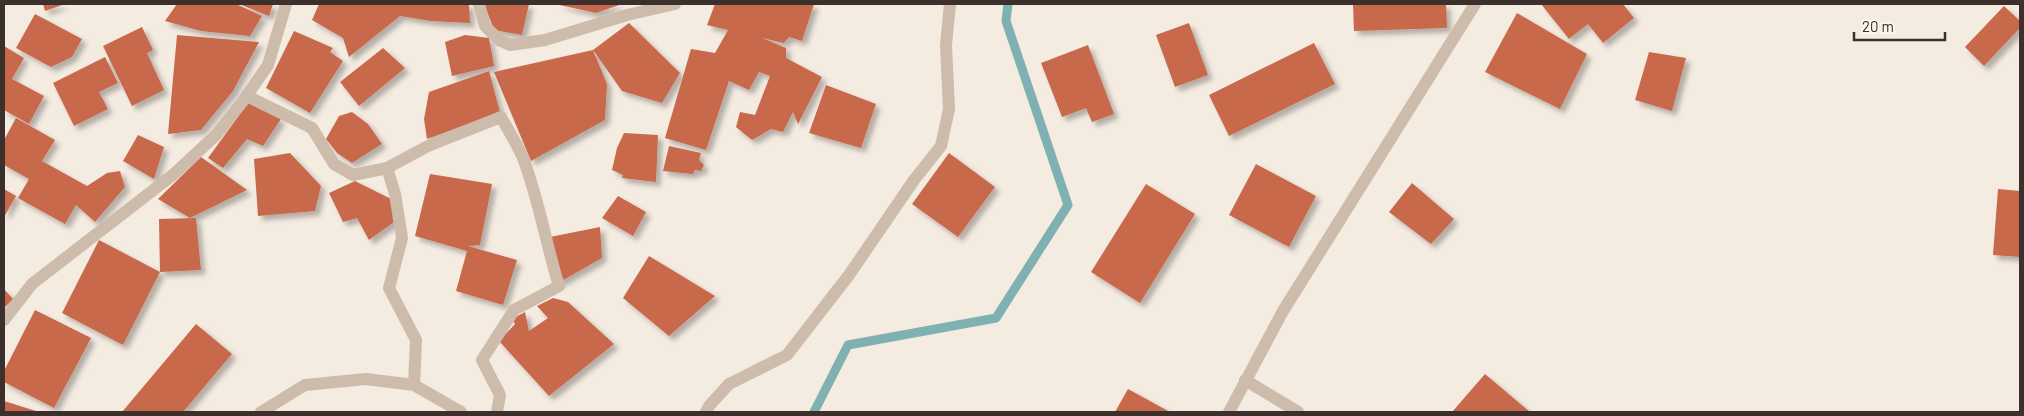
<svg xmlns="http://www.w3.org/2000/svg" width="2024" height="416" font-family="Barlow,sans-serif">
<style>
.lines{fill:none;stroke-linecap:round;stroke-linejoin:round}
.stream{stroke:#7fb0b2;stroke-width:9}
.building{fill:#c8694b;filter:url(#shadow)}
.street{stroke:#cdbbac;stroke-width:12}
</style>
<defs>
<filter id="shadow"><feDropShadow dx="4.5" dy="4.5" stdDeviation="2.5" flood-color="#0004"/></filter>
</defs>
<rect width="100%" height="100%" fill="#f4ebe1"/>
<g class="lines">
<path class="stream" d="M814,412L848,345L996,318L1068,205L1006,21L1008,4"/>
</g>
<path class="building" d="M43,4H65L45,11Z
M177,4H236L262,16L250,36L201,31L165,21Z
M239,4H273L269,16Z
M319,4H469L470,23L431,21L400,16L349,57L343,38L312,20Z
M484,4H529L522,35L494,30Z
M555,4H622L596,13Z
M715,4H814L802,41L789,37L784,43L762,38L786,48V58L822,77L798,124L793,112L783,132L771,129L752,140L736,127L740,112L755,115L770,76L759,72L749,90L729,81L706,150L665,138L691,49L715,53L728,30L707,25Z
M1353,4H1446L1447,28L1354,31Z
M1541,4H1623L1634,18L1603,43L1588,24L1569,39Z
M2004,6L2020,21V28L1984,66L1965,47Z
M1517,13L1587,54L1560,109L1485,72Z
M35,14L82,39L72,57L51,67L16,48Z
M629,23L680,73L662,103L622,91L593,50L607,84L605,120L531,161L494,72L593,50Z
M1189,23L1208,75L1175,87L1156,35Z
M142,27L153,50L147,53L164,90L132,106L103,46Z
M294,31L333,48L330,52L343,61L310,113L266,88Z
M177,35L259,42L233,91L201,130L168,134Z
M465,35L489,38L494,66L452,76L445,42Z
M1314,43L1335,84L1229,136L1209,95Z
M1088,45L1114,114L1092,122L1086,108L1062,117L1041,63Z
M4,46L24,58L12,79L44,96L29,124L4,110Z
M383,48L405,68L359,106L340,82Z
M1649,52L1686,58L1672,111L1635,100Z
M105,57L118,83L99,92L108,109L74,126L53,83Z
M489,71L500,112L427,139L424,119L429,92Z
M826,85L876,104L861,148L809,133Z
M248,103L281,119L263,146L247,139L223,168L208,158Z
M352,112L368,124L382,144L352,163L337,153L326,139L339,116Z
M16,118L55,140L42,161L87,186L107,173L120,171L125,187L95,222L76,205L65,224L18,198L29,179L4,165V140Z
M624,133L658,135L656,182L622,178L623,175L612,170L617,148Z
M138,135L164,147L154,179L123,161Z
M669,146L701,153L699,160L704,165L701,171L695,170L693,174L663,171Z
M290,153L321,186L315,211L258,216L254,159Z
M949,153L995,187L958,237L912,204Z
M201,157L247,190L190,218L158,199Z
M1256,164L1316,196L1289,247L1229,215Z
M430,174L492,184L480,245L468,246L517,260L503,305L456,291L467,251L415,236Z
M355,181L391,199L394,222L369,240L357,218L343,222L329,193Z
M1412,183L1454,219L1431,244L1389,212Z
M1146,184L1195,214L1140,303L1091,272Z
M4,189L16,196L4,217Z
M1998,189L2020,191V257L1993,255Z
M618,196L646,212L633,236L602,218Z
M196,218L201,270L160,272L159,219Z
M600,227L602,258L558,283L545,238Z
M99,240L160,272L123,345L62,313Z
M649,256L715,296L669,336L623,298Z
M4,289L13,299L4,308Z
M553,298L568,302L614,344L549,396L499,341L515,324L512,319L525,312L529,331L548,318L537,306Z
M35,310L91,338L54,408L4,382V371Z
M196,324L232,354L183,412H122Z
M1485,374L1530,412H1452Z
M1128,389L1170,412H1115Z
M4,401L39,412H4Z"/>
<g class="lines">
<path class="street" d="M479,4L485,26L499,40L510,45L545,40L627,15L675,4
M247,96L312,128L334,164L353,175L387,168L428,146L501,117C508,130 517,144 523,158C539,200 546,244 559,286L514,310L482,360L500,395L497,412
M387,168L395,194L402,238L389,288L416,340L414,385
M4,320L32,284L174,174L216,135L243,101L268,65L286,4
M1245,380L1298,412
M261,412L305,385L366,379L414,385L461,412
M706,412L709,406L729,384L787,355L849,275L914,180L941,146L949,109L946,45L950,4
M1229,412L1283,311L1475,4"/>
</g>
<rect width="2024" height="416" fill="none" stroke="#3b302b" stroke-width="10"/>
<path d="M1854 32v8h91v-8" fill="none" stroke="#3b302b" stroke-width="2.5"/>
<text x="1862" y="32" font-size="15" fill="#3b302b" stroke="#fbf5ee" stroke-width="4" paint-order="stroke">20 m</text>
</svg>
